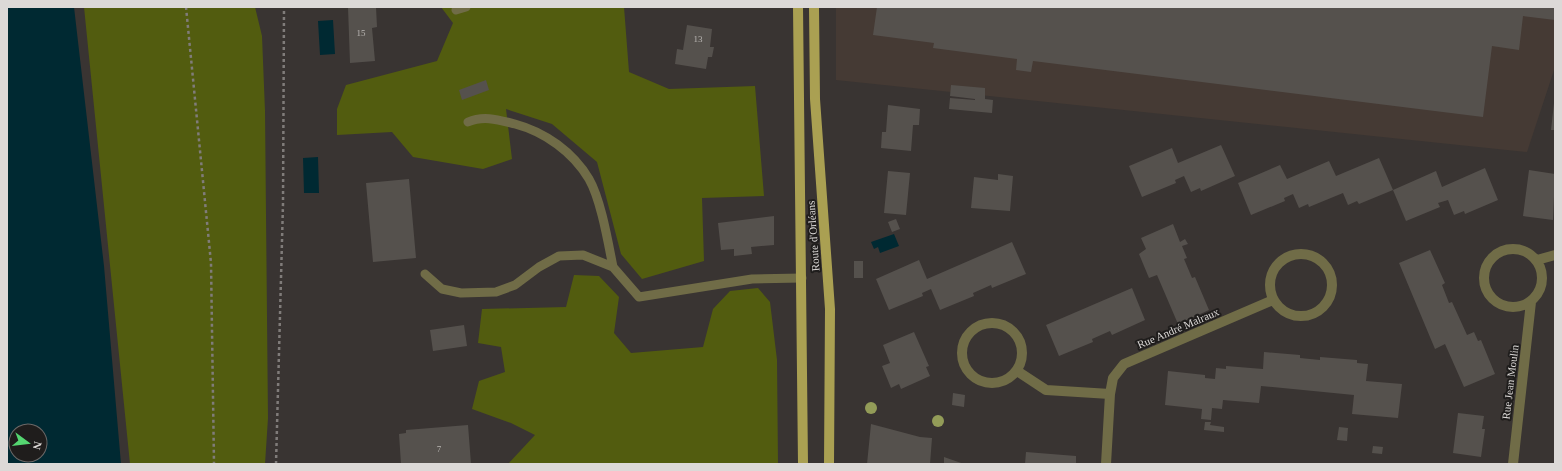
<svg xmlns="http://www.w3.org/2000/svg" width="1562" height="471" font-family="'Times New Roman',serif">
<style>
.built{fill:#453a34}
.green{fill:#525c0f}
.water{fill:#002932;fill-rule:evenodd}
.building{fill:#55514d}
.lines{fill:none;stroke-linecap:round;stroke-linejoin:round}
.path{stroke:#807c7a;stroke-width:2.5;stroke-dasharray:3 3;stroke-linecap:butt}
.lane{stroke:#706c47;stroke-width:9}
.street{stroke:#706c47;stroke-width:10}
.primary{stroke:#aaa052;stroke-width:10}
.tree{fill:#939c58}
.labels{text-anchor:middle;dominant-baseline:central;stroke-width:4;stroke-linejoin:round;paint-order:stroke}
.number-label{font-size:9px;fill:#bab7b4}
.street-label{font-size:11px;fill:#dcd9d7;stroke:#1f1d1c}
</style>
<rect width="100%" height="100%" fill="#393432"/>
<path class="built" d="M836,7H1555V67L1527,152L836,80Z"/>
<path class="green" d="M84,7H255L262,36L265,111L268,418L265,464H130Z
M441,7H624L629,72L669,89L755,86L764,196L702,198L704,261L642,279L621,254L597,162L552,124L506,109L512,159L483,169L413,157L392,132L337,135V109L346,85L437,61L453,23Z
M574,275L599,276L619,297L614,333L631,353L703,347L713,309L730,291L758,288L770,302L777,360L778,464H508L535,435L511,423L472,409L479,381L505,372L501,347L478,343L482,309L566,307Z"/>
<path class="water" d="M7,7H74L104,266L121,464H7ZM16,431H40V455H16Z
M333,20L335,54L320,55L318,21Z
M318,157L319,193H304L303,158Z
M894,234L899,246L880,253L878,247L874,249L871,242Z"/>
<path class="building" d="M348,7H376L377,27L372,28L375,61L350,63Z
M877,7H1555V20L1523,16L1519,50L1492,46L1483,117L1033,61L1031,72L1016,70L1017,59L933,48L934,43L873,35Z
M687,25L712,29L710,47H714L712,57H708L706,69L675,64L677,49L683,50Z
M486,80L489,90L462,100L459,90Z
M951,85L985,88V99L993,100L992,113L949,109L950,98L975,100V99L950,96Z
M1554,103H1555V130H1551Z
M888,105L920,109L919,125H913L911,151L881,148L882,132H886Z
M1221,145L1235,176L1201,191L1200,188L1191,192L1184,176L1175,180L1176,183L1142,197L1129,166L1172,148L1178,163Z
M1379,158L1393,190L1359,204L1357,201L1348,205L1343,193L1309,207L1308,204L1299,208L1293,194L1284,198L1285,201L1251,215L1238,183L1280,165L1287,179L1329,161L1336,176Z
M1485,168L1498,200L1465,214L1464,211L1454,215L1448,200L1438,203L1440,207L1406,221L1393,190L1436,171L1442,187Z
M1529,170L1555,174L1553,220L1523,216Z
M888,171L910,173L906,215L884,213Z
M998,174L1013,176L1010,211L971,208L974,177L998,180Z
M409,179L416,258L373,262L366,183Z
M774,216V245L751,247L752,254L734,256V249L721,250L718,223Z
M896,219L900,229L892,232L888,222Z
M1173,224L1180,242L1185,239L1188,244L1182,246L1187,258L1184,259L1192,278L1195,277L1209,310L1178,324L1157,275L1149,278L1139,254L1146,249L1141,238Z
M1012,242L1026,274L992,288L991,285L973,293L974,296L940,310L931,289L922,293L923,296L889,310L876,279L919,260L927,279Z
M1430,250L1445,283L1442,285L1449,303L1452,302L1467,335L1474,332L1478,341L1481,340L1495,374L1464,387L1445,344L1435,349L1399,263Z
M854,261H863V278H854Z
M1132,288L1145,320L1112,335L1110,331L1092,339L1093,342L1059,356L1046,325Z
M464,325L467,346L433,351L430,330Z
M914,332L929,366L926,367L930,376L901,389L899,384L891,388L882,366L890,363L883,345Z
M1264,352L1300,355V358L1320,360V357L1357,360V363L1368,364L1366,381L1402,384L1398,418L1352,414L1354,395L1261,386L1259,403L1223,400L1222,409L1212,408L1211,420L1201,419L1202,409L1165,405L1168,371L1205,375V378L1215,379L1216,368L1226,369V366L1263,369Z
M953,393L965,395L964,407L952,405Z
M1458,413L1484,416L1482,429H1485L1481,457L1453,453Z
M1205,422H1211L1210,425L1224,427V432L1204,430Z
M871,424L920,437L932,438L930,464H867Z
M468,425L471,464H401L399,434L406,433V430Z
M1339,427L1348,428L1347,441L1337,440Z
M1373,446L1383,447L1382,454L1372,453Z
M1026,452L1076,456V464H1025Z
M944,457L964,464H944Z"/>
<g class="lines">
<path class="path" d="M186,7L211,263L214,464
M276,464L283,204L284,7"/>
<path class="lane" d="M456,10L466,7
M468,122C484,115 499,120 515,124C545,132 573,152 589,179C601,200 608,242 613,267
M425,274L442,289L461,293L496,292L515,285L539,267L559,256L583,255L613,267L639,297L752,279L802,278"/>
<path class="street" d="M1484 278a29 29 0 1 1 58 0a29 29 0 1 1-58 0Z
M1270 285a31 31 0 1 1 62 0a31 31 0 1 1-62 0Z
M1537,260L1555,255
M962 353a30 30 0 1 1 60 0a30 30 0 1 1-60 0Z
M1017,371L1046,390L1110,394
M1106,464L1110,394L1113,378L1124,364L1273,300
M1513,464L1531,302"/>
<path class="primary" d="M798,7L803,464
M814,7L815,99L830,309L829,464"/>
</g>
<g class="tree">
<circle cx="871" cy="408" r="6"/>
<circle cx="938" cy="421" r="6"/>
</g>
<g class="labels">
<g class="number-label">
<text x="361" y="33">15</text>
<text x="698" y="39">13</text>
<text x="439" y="449">7</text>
</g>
<g class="street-label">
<text transform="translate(813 236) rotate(-94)">Route d'Orléans</text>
<text transform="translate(1178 328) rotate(-23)">Rue André Malraux</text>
<text transform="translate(1510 382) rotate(-83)">Rue Jean Moulin</text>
</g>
</g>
<rect width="1562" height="471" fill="none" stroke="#dcd9d7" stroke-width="16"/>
<g transform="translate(28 443) rotate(105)"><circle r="19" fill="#1f1d1c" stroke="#6b6867"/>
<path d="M0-3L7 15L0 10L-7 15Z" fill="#55d671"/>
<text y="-6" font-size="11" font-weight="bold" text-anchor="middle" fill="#dcd9d7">N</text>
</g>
</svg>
